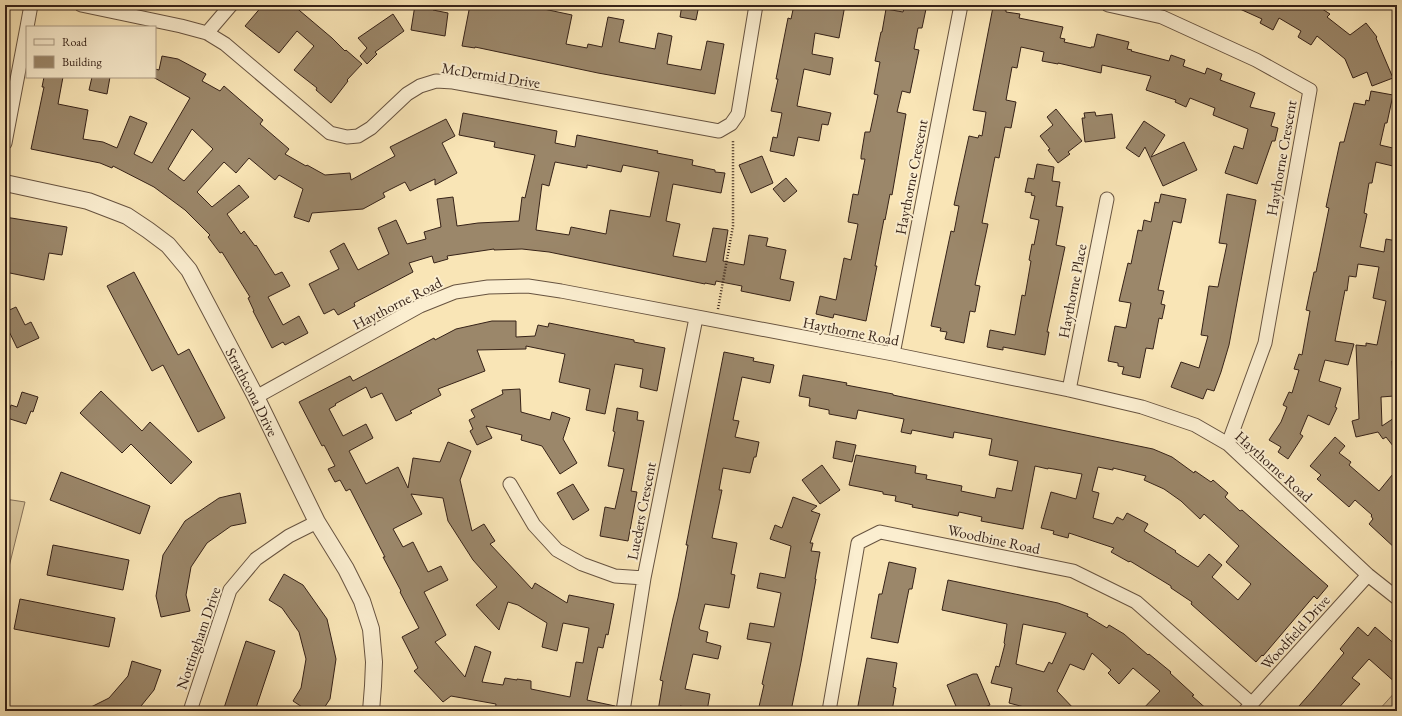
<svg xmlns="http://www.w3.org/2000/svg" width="1402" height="716" font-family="'EB Garamond',serif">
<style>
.green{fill:#d8c49b;stroke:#87735a}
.building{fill:#9b876a;stroke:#362218;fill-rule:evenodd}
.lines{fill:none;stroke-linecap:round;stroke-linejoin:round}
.minor-casing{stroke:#675340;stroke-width:15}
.tertiary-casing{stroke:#675340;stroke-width:18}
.path{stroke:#362218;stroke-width:2.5;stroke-dasharray:1 2;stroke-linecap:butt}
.minor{stroke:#fbeed0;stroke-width:13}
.tertiary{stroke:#fbeed0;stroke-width:16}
.labels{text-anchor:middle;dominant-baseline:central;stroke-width:4;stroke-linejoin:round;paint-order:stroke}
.street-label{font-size:15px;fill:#362218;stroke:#fbeed0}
</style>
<rect width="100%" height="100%" fill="#f9e5b6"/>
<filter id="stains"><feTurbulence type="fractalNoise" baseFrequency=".005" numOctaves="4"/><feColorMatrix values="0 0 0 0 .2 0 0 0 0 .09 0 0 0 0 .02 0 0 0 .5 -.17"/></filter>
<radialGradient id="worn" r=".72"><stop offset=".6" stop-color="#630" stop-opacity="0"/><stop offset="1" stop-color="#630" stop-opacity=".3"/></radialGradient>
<path class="green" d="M5,499L25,502L5,583Z
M1397,690V711H1378Z"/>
<path class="building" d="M263,5H293L332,38L345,51L346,50L362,64L347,80L348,81L331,103L316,90L317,88L294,70L314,46L297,31L279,53L245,26Z
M415,5L434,7L433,10L448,13L445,36L411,30Z
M470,5H525L572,15L566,44L587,48L588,44L602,47L608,17L624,20L619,42L655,49L658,33L672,36L667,64L701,70L707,41L724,44L715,94L598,73L475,47V48L462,46Z
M682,5H699L696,20L680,17Z
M794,5H845L839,38L815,33L812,54L833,58L830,75L804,69L797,106L831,113L828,125L822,124L819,141L798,137L794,156L770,151L773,137L777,138L782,113L771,111L778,79H776L788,18L791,19Z
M905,5L926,9L922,28H918L914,49L919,50L910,93L902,91L897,112L906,114L892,195L890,194L885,220L884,219L875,266H877L866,321L834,314L833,318L816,314L820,296L836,300L844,258L851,260L858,224L848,222L853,194L858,195L865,159H861V156L865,132H870L878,95L874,94L880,62L875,61L881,32H882L886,9L903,12Z
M1231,5H1316L1330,14L1327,17L1350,35L1366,23L1377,37L1376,38L1393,78L1372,86L1367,72L1353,78L1345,59L1317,36L1311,45L1298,37L1301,31L1279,18L1273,30L1260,23L1262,19Z
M993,7L1006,10V12L1020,14L1019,18L1063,27L1060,38L1065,39L1064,42L1091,48V47H1094L1097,34L1129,42L1127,49L1132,50L1131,51L1169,61L1171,55L1185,60L1183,66L1205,74L1207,68L1222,74L1220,80L1255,93L1250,107L1275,113L1271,126L1278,128L1275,141H1272L1257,184L1225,173L1234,146L1243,149L1248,129L1213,115L1215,108L1190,98L1186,107L1175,102L1176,100L1146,90L1151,76L1102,65L1101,73L1058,63V64L1042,61L1044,52L1021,47L1017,68L1012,67L1006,100L1016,102L1011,128L1005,127L999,158L995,157L982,223L988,224L975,285L980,286L975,312L970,311L964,343L945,339L947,332L940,331L941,328L931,326L951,231L954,232L959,206L954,205L969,136L978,138L979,135L982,136L986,112L973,110Z
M393,14L404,31L375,52L377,54L367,64L360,56L367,48L358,38Z
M162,56L178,59L206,74L202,81L220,91L224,86L263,120L260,124L289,149L285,154L306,166L307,165L325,175L350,173L351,180L395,156L390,147L446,119L455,136L442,143L457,173L435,185V179L410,191L405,182L383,193L385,197L363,209L312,213L309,222L294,217L303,189L279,175L275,180L249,158L236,173L224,162L197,192L212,207L239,185L249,197L227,214L241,234L244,231L255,246L256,245L275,275L282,272L290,286L268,297L283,325L299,316L308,333L285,345L283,342L272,348L253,311H254L248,298L250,297L222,252L220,253L208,237L210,235L185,210L154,187L113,166L112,168L100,163L31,149L44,87H42L44,77H63L58,104L88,110L83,139L103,142L117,148L130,116L147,123L134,154L152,163L190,98L153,77H155V69L159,70ZM192,129L213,149L184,181L168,169Z
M92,77H110L107,94L89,90Z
M1371,91L1393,95L1387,123H1385L1380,145L1397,149V167L1376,162L1372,183H1369L1364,213L1367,214L1360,247L1384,252L1386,239L1397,241V362L1392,361L1394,396L1381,397L1382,426L1397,416V451L1386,437L1383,439L1378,432L1356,437L1352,421L1359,419L1356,345L1366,346V343L1377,345L1386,301L1373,298L1379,267L1358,264L1356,277L1349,276L1347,291L1345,290L1335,341L1354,344L1348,365L1325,360L1319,381L1341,388L1335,407L1337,408L1329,425L1308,415L1300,434L1303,436L1288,459L1278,452L1281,447L1269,440L1281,422L1287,407L1283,405L1289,392L1292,393L1299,370L1294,369L1299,354L1302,355L1310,311L1306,310L1314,272H1316L1329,208L1326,207L1340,142H1344L1354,103L1365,105L1366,100L1369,101Z
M1056,109L1082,141L1068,152L1070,154L1058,163L1048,150L1050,149L1040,136L1053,125L1047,117Z
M1095,112L1096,116L1112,114L1115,138L1085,142L1082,118H1085L1084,113Z
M463,113L557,131L555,143L575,147L577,135L658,151L657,153L693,160L692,165L715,170V172L725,173L721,193L673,184L666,221L680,224L673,256L706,262L713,228L728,230L723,261L744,265L749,235L768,238L766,246L786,250L780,279L794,282L790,301L741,291L742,286L716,281L715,285L705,283V284L549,252L522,249L494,250V249L447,256L448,259L434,263L432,256L409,263L413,272L354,303L355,306L338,315L334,309L324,314L309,284L339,269L330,251L344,243L358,270L389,254L378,228L396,220L407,244L426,239L424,232L441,227L437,199L453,197L457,226L478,223L519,221L522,197L525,198L535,155L494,147L495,142L459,135ZM555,162L587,168V165L621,172L623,165L659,172L650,217L610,210L606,234L571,227L569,235L536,230L542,184L549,186Z
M1144,121L1165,135L1151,157L1184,142L1197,170L1163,186L1145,147L1139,157L1126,148Z
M762,156L773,183L751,193L739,165Z
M1037,164L1054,167L1052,181L1060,182L1056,206L1063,207L1056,245L1065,247L1047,332H1049L1045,355L1003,347V350L987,347L990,330L1015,335L1022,295L1025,296L1031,261L1029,260L1032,244L1034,245L1039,220L1030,218L1035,196L1031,195L1032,193L1025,192L1028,178L1034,179Z
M786,178L797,191L784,202L773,189Z
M1161,194L1186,199L1181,223L1173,221L1158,290L1164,291L1161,304L1165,305L1162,319L1159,318L1153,349L1146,348L1140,378L1122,374L1124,367L1118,366V363L1108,361L1115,326L1126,328L1131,303L1119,301L1128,263L1131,264L1138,230L1142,231L1144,220L1151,222L1155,202L1159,203Z
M1227,194L1256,200L1229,345L1221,372L1214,391L1207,389L1203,399L1171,387L1181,362L1199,368L1208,336L1201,335L1209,286L1218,287L1227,244L1219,243Z
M5,217L67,227L62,255L49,253L44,280L5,272Z
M134,272L178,355L189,349L225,418L198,432L163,365L152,371L107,286Z
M16,307L25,325L31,322L39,338L17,348L5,323V312Z
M492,321H516V337L535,336L538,325L548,327L549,323L634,340V342L665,348L657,391L640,387L643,369L615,364L605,414L586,410L590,389L559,382L565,354L526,346V349L477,350L485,371L438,389L441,395L410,411L412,413L396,421L382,393L371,398L366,387L335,404L336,405L329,409L343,436L366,424L373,438L349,451L366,484L398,467L408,488L413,458L440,462L448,442L471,451L460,480L472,531L484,524L495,541L490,544L532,589L535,583L567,603L569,595L614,604L608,635L606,634L603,648L598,647L587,700L615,706L614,711H495L496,704L451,696L443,702L414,671L418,668L402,637L419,628L400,592L401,591L383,557H385L350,489L346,491L340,480L335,482L328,469L335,466L324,445L322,446L299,402L350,376L353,381L434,338L435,340L456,329ZM411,494L443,498L448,521L473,560L497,587L476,605L499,630L508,602L518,605L547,623L542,647L557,651L563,623L589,628L583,663L576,662L570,697L531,689V681L517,679V680L505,678L503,685L482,682L491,652L475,646L465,677L435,642L446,635L424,592L448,580L441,566L428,572L413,542L403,547L393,529L422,514Z
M724,352L754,358L753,361L774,365L770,383L742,377L733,420L739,421L735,437L759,442L756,457H754L750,473L723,468L719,490H722L712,538L737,543L731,574L735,575L729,608L705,604L699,628L700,630L708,632L706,642L721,646L718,659L693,654L685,689L710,694L707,711L680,706L679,711H658L663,681L660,680L673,618L678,598L688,545H686Z
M803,375L847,383L846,385L893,394V395L1153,449L1172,457L1194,473L1195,471L1211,482L1213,480L1228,493L1225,497L1240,511L1242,510L1328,586L1317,599L1314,596L1263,656L1262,655L1256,662L1191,604L1192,602L1171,588V586L1130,561L1129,562L1111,552L1114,548L1069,533L1068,538L1053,534L1054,531L1041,528L1051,492L1076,499L1082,474L1048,468V469L1035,466L1023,529L981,521L982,517L959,512L958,516L912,507L913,505L895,501L896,496L883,494V492L849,485L856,455L916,466L915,473L927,475L926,479L962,486L961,491L995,498L997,488L1012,491L1018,461L989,455L992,439L954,432L953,438L912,430L911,434L901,432L904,419L858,410L856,419L829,414V410L809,406L810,398L799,396ZM1098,467L1113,470V468L1146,476L1144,480L1164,489L1181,501L1200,519L1204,514L1223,531L1239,546L1226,562L1251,584L1238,600L1212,577L1222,565L1209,554L1198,567L1175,552L1176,551L1144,531L1148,524L1127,513L1123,520L1117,517L1113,524L1093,518L1099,493L1092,491Z
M520,389L521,412L550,420L552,412L570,418L563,439L577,463L560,474L542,446L521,440L522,435L486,426L492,438L477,445L470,431L473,429L469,420L475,417L471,410L503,394L502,390Z
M101,391L142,431L150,422L192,462L171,484L131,444L122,453L80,413Z
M22,392L38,397L33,412L31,411L26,424L7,418L11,405L17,407Z
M617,408L638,412L637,420L644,421L631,491L637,492L628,541L600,536L605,507L615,509L624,469L608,466L615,432L613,431Z
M1335,437L1345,446L1339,453L1351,462L1349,465L1379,491L1397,469V550L1369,524L1373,519L1371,516L1372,515L1355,500L1349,507L1317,479L1321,475L1310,466Z
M836,441L856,445L852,462L833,458Z
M822,465L840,490L820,504L802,480Z
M61,472L150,506L140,534L50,500Z
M573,484L589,510L573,520L557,493Z
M240,493L246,523L231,526L207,543L191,567L186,595L190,611L161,617L156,596L163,555L185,521L219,498Z
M793,497L817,506L811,511L820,514L810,543H813L811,551L820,552L815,579H816L801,662L791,711H758L764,685L762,684L771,643L747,639L750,623L774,627L781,593L757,588L760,573L785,578L791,546L770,539L775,525L782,528Z
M53,545L129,560L123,590L47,575Z
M889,562L916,568L912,589H909L898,643L871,638L879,594H882Z
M284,574L303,585L327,619L336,659L330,699L322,711H308L293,701L301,688L306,659L299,632L282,608L269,600Z
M948,580L1058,603L1088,614L1087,616L1107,628L1109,625L1124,634L1148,655L1149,654L1171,672L1170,673L1194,695L1192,696L1209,711H1141L1160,691L1133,668L1119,684L1108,673L1111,670L1092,653L1084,670L1070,664L1057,691L1076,711H1039L1009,703L1012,688L991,683L996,666L999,667L1005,644L1004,643L1007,624L942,610ZM1023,624L1066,633L1052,664L1049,662L1044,672L1016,664Z
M20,599L115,618L109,647L14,629Z
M1358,627L1368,636L1375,627L1397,646V684L1369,659L1352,678L1360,684L1336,711H1305L1299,706L1314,689L1344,653L1340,649Z
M246,641L275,651L255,711H223Z
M867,658L897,663L893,687L896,688L892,711H857Z
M132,661L161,670L154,690L137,711H83L109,698L128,676Z
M973,674H977L990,705L975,711H958L947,685Z"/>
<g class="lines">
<defs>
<path id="minor" d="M81,5L181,26L207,33L225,44L330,133L347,137L358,136L371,128L407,94L420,86L436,81L453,82L719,131L731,124L738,114L756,5
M1108,5L1162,17L1256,60L1310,90L1265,343L1228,444
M27,27L31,5
M207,33L231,5
M5,143L27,27
M893,354L961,5
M1069,390L1107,199
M256,397L420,306L455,292L488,287L528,286L561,291L893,354L1069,390L1142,407L1195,425L1228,444L1368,575L1397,598
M510,484L534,525L557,550L582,564L615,576L644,578
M190,711L230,590L256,559L289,536L317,522
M623,711L644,578L696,318
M829,711L858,543L880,532L1073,571L1136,602L1252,704
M1245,711L1368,575"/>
<g id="tertiary">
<path id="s1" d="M5,183L88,201L127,216L148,230L168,245L189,270L256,397L317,522L346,569L362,601L371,629L374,662L373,686L371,711"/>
</g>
</defs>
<use href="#minor" class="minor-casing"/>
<use href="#tertiary" class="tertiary-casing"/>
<path class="path" d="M718,309L733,226V141
M5,622H6"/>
<use href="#minor" class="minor"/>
<use href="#tertiary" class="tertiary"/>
</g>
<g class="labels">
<g class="street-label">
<text transform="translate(491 75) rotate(9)">McDermid Drive</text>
<text transform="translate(1281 158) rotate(-80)">Haythorne Crescent</text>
<text transform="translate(911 177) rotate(-79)">Haythorne Crescent</text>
<text transform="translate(1072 291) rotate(-79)">Haythorne Place</text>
<text transform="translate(397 303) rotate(-27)">Haythorne Road</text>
<text transform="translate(851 331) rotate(11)">Haythorne Road</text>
<text stroke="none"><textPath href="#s1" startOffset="347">Strathcona Drive</textPath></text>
<text transform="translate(1274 466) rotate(42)">Haythorne Road</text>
<text transform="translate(641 511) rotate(-79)">Lueders Crescent</text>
<text transform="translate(994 539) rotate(12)">Woodbine Road</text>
<text transform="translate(1295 632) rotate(-48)">Woodfield Drive</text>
<text transform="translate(198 638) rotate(-71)">Nottingham Drive</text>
</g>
</g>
<rect width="1402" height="716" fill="none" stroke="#f9e5b6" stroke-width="20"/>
<rect x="6" y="6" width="1390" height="704" fill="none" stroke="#362218" stroke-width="2"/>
<rect x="10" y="10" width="1382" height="696" fill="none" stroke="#362218"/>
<rect x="26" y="26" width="130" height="52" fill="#fbeed0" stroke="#ac9c86"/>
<rect x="34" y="39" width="20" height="6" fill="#fbeed0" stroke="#ac9c86"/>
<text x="62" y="46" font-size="12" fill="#362218">Road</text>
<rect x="34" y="56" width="20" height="12" fill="#9b876a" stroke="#ac9c86"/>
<text x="62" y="66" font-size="12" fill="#362218">Building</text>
<rect width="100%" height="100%" filter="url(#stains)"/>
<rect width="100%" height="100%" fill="url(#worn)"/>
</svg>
